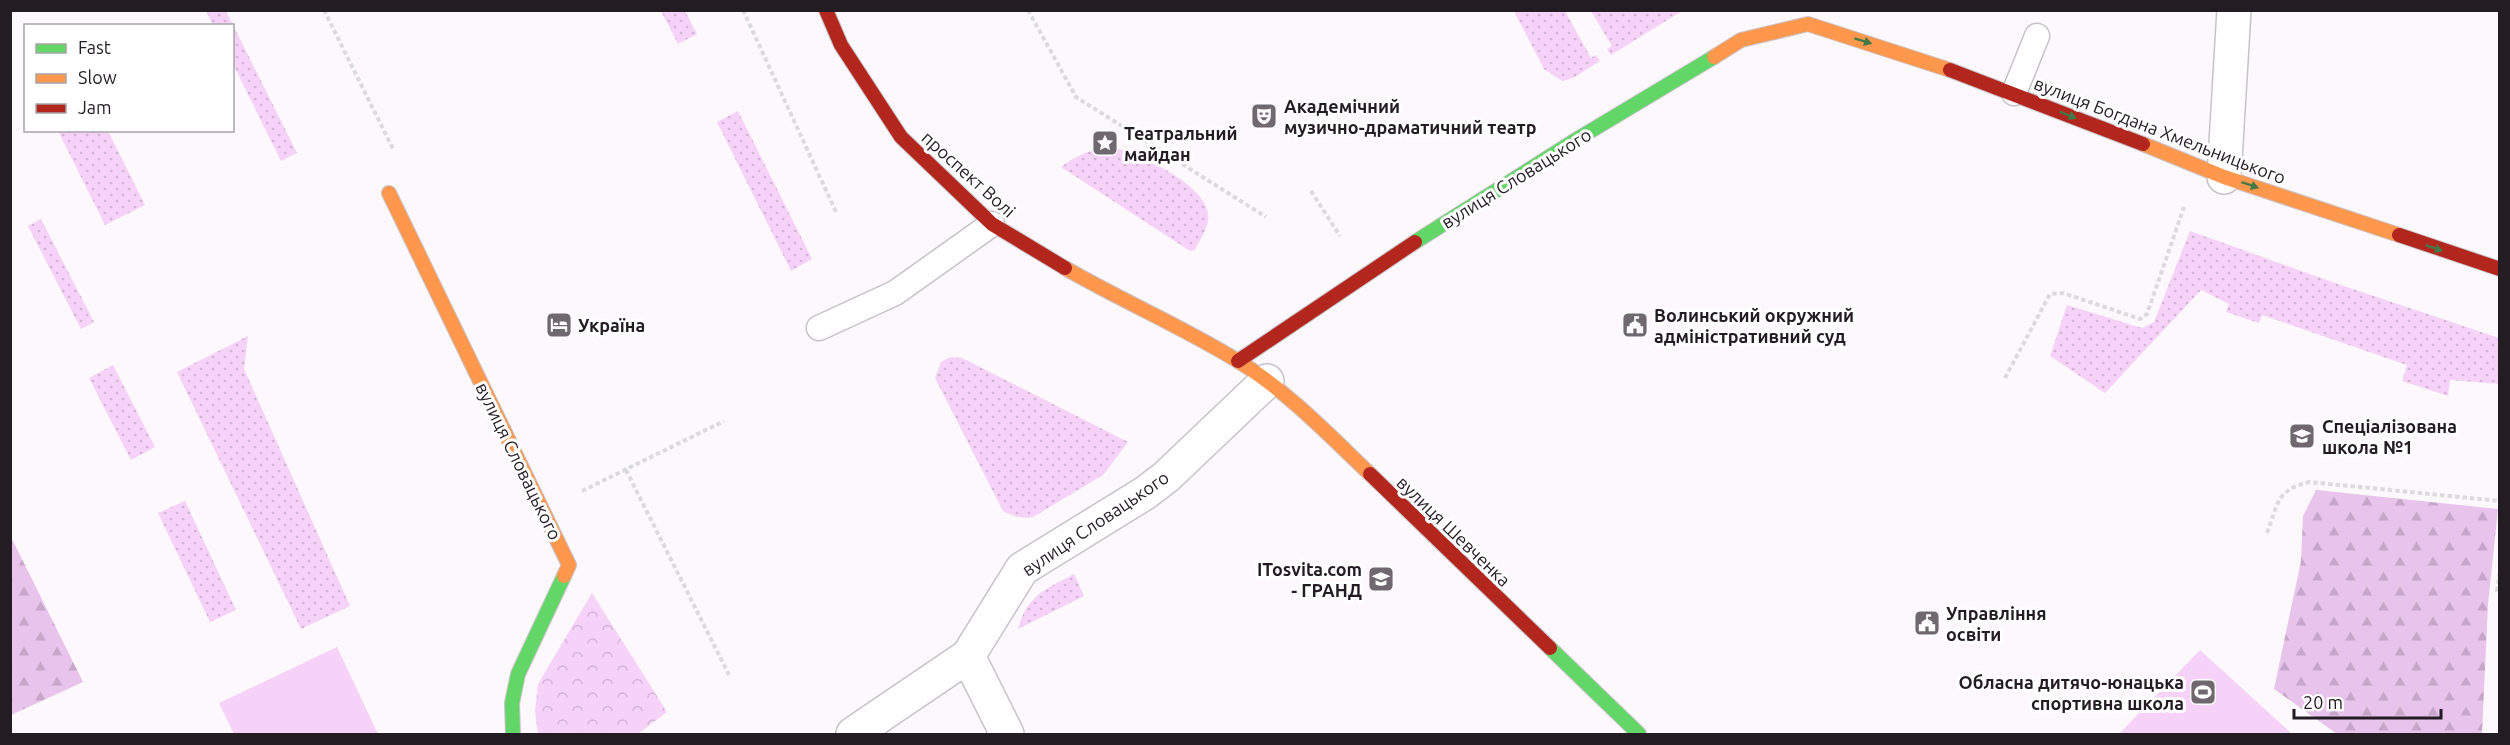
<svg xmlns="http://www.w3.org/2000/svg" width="2510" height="745" font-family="Ubuntu,sans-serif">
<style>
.grass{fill:url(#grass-dots)}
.forest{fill:url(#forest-firs)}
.park{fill:url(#park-crowns)}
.pitch{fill:#f6d2f9}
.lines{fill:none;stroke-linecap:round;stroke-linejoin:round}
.lane-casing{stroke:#c7c2c7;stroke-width:27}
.street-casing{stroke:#c7c2c7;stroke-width:36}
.fast-casing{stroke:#c7c2c7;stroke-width:16}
.slow-casing{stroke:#c7c2c7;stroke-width:16}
.jam-casing{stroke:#c7c2c7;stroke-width:16}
.path{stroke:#dcdbdc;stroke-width:4;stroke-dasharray:4.5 3;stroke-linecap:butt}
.lane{stroke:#fffeff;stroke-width:24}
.street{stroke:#fffeff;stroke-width:33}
.fast{stroke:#63d668;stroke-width:14}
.slow{stroke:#ff974d;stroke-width:14}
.jam{stroke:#b3261e;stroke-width:14}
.oneway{fill:#437946}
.labels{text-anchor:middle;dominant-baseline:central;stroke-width:6;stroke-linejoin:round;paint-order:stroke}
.poi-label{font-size:18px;font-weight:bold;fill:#231c23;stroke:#fff;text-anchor:start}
.street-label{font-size:18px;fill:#231c23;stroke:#fff}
</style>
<defs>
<pattern id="grass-dots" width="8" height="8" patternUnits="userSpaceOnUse" patternTransform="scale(1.5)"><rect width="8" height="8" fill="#f6d2f9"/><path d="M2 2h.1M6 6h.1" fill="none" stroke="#d3b4d5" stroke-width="1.8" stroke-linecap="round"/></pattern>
<pattern id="forest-firs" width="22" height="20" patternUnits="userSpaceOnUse" patternTransform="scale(1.5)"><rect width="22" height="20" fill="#e8c3eb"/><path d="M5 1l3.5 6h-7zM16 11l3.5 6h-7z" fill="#c7a7c9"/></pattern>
<pattern id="park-crowns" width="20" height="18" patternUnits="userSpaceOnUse" patternTransform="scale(1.5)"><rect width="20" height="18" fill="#f6d2f9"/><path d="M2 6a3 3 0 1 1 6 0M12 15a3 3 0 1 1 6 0" fill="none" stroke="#d3b4d5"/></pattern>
</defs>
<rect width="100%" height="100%" fill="#fcf8fc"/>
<path class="grass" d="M206,11H226L297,153L281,161L233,64L232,26L213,25Z
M661,11H685L697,34L678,44Z
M1514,11H1565L1591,58L1596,55L1600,61L1573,78L1562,81L1544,69Z
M1591,11H1682L1611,55L1607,49L1612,46Z
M738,111L812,259L791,271L717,122Z
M58,131H108L145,205L105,225Z
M1112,147C1138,154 1213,186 1208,220C1207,230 1199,241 1195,250L1190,251L1061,167C1078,155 1091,149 1112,147Z
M41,219L94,322L81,329L28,226Z
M2190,231L2335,283L2499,338V384L2450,380L2448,396L2402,381L2407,365L2262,315L2259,323L2226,312L2229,304L2201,290L2105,393L2050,356L2067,305L2142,328L2154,322Z
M248,336L244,369L350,606L301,629L177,372Z
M950,357L962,358L1128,442L1103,475L1033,517C1022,519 1013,516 1003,511L935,378L941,362Z
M113,365L155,447L131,460L89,378Z
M185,501L236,610L210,622L158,513Z
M1074,574L1084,596L1018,629C1027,595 1045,590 1074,574Z"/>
<path class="forest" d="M2316,490L2498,509L2488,604L2482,734H2337L2274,689L2301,561L2303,516Z
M10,535L83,682L11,715H10Z"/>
<path class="park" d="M592,593L667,712L638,734H538L535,711L538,684Z"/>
<path class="pitch" d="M337,647L378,734H234L219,703Z
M2200,650L2292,734H2119Z"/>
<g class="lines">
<defs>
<path id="lane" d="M2014,93L2037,36
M819,328L895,293L992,224"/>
<path id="street" d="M2224,177L2234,10
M853,734L968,656
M1007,734L968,656L1022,569L1145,493L1166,477L1267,381"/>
<path id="fast" d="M1415,242L1579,138L1714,57
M1550,648L1639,734
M513,734L512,703L518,674L564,576"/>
<path id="slow" d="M1714,57L1741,40L1808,24L1950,70
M2143,144L2224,177L2399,235
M389,193L569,565L564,576
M1065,268C1122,301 1183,327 1238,361C1287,391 1329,435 1370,474"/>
<path id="jam" d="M826,10L841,45L901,137L992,224L1065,268
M1950,70L2143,144
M2399,235L2500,269
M1238,361L1415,242
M1370,474L1550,648"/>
</defs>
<use href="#lane" class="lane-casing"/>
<use href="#street" class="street-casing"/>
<use href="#fast" class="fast-casing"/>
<use href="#slow" class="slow-casing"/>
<use href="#jam" class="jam-casing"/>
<path class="path" d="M324,10L394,151
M743,10L836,212
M1028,10L1076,97L1266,217
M1311,191L1340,236
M2005,378L2050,294L2063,293L2140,319L2147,314L2184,207
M626,470L729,675
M582,491L724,421
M2267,533C2278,504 2276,490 2309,482L2500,501
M2500,572L2497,591L2500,594"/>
<use href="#lane" class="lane"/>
<use href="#street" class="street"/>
<use href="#fast" class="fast"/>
<use href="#slow" class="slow"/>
<use href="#jam" class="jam"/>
</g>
<defs><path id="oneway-solid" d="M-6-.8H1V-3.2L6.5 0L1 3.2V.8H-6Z" transform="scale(1.5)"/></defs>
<g class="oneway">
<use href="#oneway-solid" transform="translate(1863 41) rotate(17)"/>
<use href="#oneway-solid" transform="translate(2068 115) rotate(22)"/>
<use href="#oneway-solid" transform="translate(2250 185) rotate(19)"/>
<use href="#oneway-solid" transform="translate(2434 248) rotate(19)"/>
</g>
<defs>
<symbol id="theatre-square" viewBox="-11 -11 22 22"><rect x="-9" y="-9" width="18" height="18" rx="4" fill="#6f696f" stroke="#fff"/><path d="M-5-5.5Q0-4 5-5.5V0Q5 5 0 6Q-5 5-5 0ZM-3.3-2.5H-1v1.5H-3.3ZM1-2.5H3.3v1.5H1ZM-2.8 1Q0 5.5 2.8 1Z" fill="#fff"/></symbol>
<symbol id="sight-square" viewBox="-11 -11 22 22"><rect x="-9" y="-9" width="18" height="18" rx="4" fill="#6f696f" stroke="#fff"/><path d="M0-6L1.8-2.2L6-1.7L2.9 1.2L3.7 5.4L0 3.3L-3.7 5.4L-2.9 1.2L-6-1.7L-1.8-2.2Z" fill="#fff"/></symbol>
<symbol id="hotel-square" viewBox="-11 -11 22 22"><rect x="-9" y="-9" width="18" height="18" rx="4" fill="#6f696f" stroke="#fff"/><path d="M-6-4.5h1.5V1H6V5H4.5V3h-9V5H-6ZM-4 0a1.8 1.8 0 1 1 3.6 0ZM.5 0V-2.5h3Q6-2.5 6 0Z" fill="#fff"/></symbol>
<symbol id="civic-square" viewBox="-11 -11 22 22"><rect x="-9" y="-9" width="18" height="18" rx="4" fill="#6f696f" stroke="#fff"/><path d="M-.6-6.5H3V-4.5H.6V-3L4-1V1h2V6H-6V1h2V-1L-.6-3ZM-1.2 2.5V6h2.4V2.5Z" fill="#fff"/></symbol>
<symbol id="school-square" viewBox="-11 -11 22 22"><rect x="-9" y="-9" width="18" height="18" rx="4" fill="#6f696f" stroke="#fff"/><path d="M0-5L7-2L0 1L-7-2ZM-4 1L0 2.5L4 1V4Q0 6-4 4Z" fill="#fff"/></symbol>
<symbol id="stadium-square" viewBox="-11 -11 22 22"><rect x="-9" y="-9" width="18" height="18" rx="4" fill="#6f696f" stroke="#fff"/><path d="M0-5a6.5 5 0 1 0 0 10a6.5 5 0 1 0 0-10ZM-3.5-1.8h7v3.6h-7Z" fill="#fff"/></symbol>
</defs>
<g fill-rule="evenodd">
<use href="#theatre-square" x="1249" y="101" width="30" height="30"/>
<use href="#sight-square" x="1090" y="128" width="30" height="30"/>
<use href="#hotel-square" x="544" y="310" width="30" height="30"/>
<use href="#civic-square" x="1620" y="310" width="30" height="30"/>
<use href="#school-square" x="2287" y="421" width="30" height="30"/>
<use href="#school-square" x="1366" y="564" width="30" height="30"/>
<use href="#civic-square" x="1912" y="608" width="30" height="30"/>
<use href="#stadium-square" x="2188" y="677" width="30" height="30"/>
</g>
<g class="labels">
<g class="poi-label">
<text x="1284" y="106">Академічний<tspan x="1284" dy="21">музично-драматичний театр</tspan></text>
<text x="1124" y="133">Театральний<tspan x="1124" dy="21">майдан</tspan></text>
<text x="1654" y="315">Волинський окружний<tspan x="1654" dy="21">адміністративний суд</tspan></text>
<text x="578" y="325">Україна</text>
<text x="2322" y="426">Спеціалізована<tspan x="2322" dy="21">школа №1</tspan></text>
<text x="1362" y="569" text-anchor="end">ITosvita.com<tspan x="1362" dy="21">- ГРАНД</tspan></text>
<text x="1946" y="613">Управління<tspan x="1946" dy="21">освіти</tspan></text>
<text x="2184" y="682" text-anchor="end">Обласна дитячо-юнацька<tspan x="2184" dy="21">спортивна школа</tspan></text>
</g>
<g class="street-label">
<text transform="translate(2160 130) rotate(21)">вулиця Богдана Хмельницького</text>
<text transform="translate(969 174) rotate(42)">проспект Волі</text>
<text transform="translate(1516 178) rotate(-32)">вулиця Словацького</text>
<text transform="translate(519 461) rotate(64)">вулиця Словацького</text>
<text transform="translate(1095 523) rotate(-34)">вулиця Словацького</text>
<text transform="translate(1454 531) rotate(44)">вулиця Шевченка</text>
</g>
</g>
<rect width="2510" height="745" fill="none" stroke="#231c23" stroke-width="24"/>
<rect x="24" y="24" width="210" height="108" fill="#ffffff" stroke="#a7a4a7" stroke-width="1.5"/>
<rect x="36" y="44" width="30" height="9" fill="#63d668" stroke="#a7a4a7" stroke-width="1.5"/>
<text x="78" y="54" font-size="18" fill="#231c23">Fast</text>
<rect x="36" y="74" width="30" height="9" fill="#ff974d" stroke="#a7a4a7" stroke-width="1.5"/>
<text x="78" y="84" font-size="18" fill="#231c23">Slow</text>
<rect x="36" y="104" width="30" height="9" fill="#b3261e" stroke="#a7a4a7" stroke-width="1.5"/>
<text x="78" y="114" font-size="18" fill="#231c23">Jam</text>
<path d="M2294 709v9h147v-9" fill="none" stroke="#231c23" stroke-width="3"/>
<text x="2303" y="709" font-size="18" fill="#231c23" stroke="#ffffff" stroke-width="4.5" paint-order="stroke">20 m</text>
</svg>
